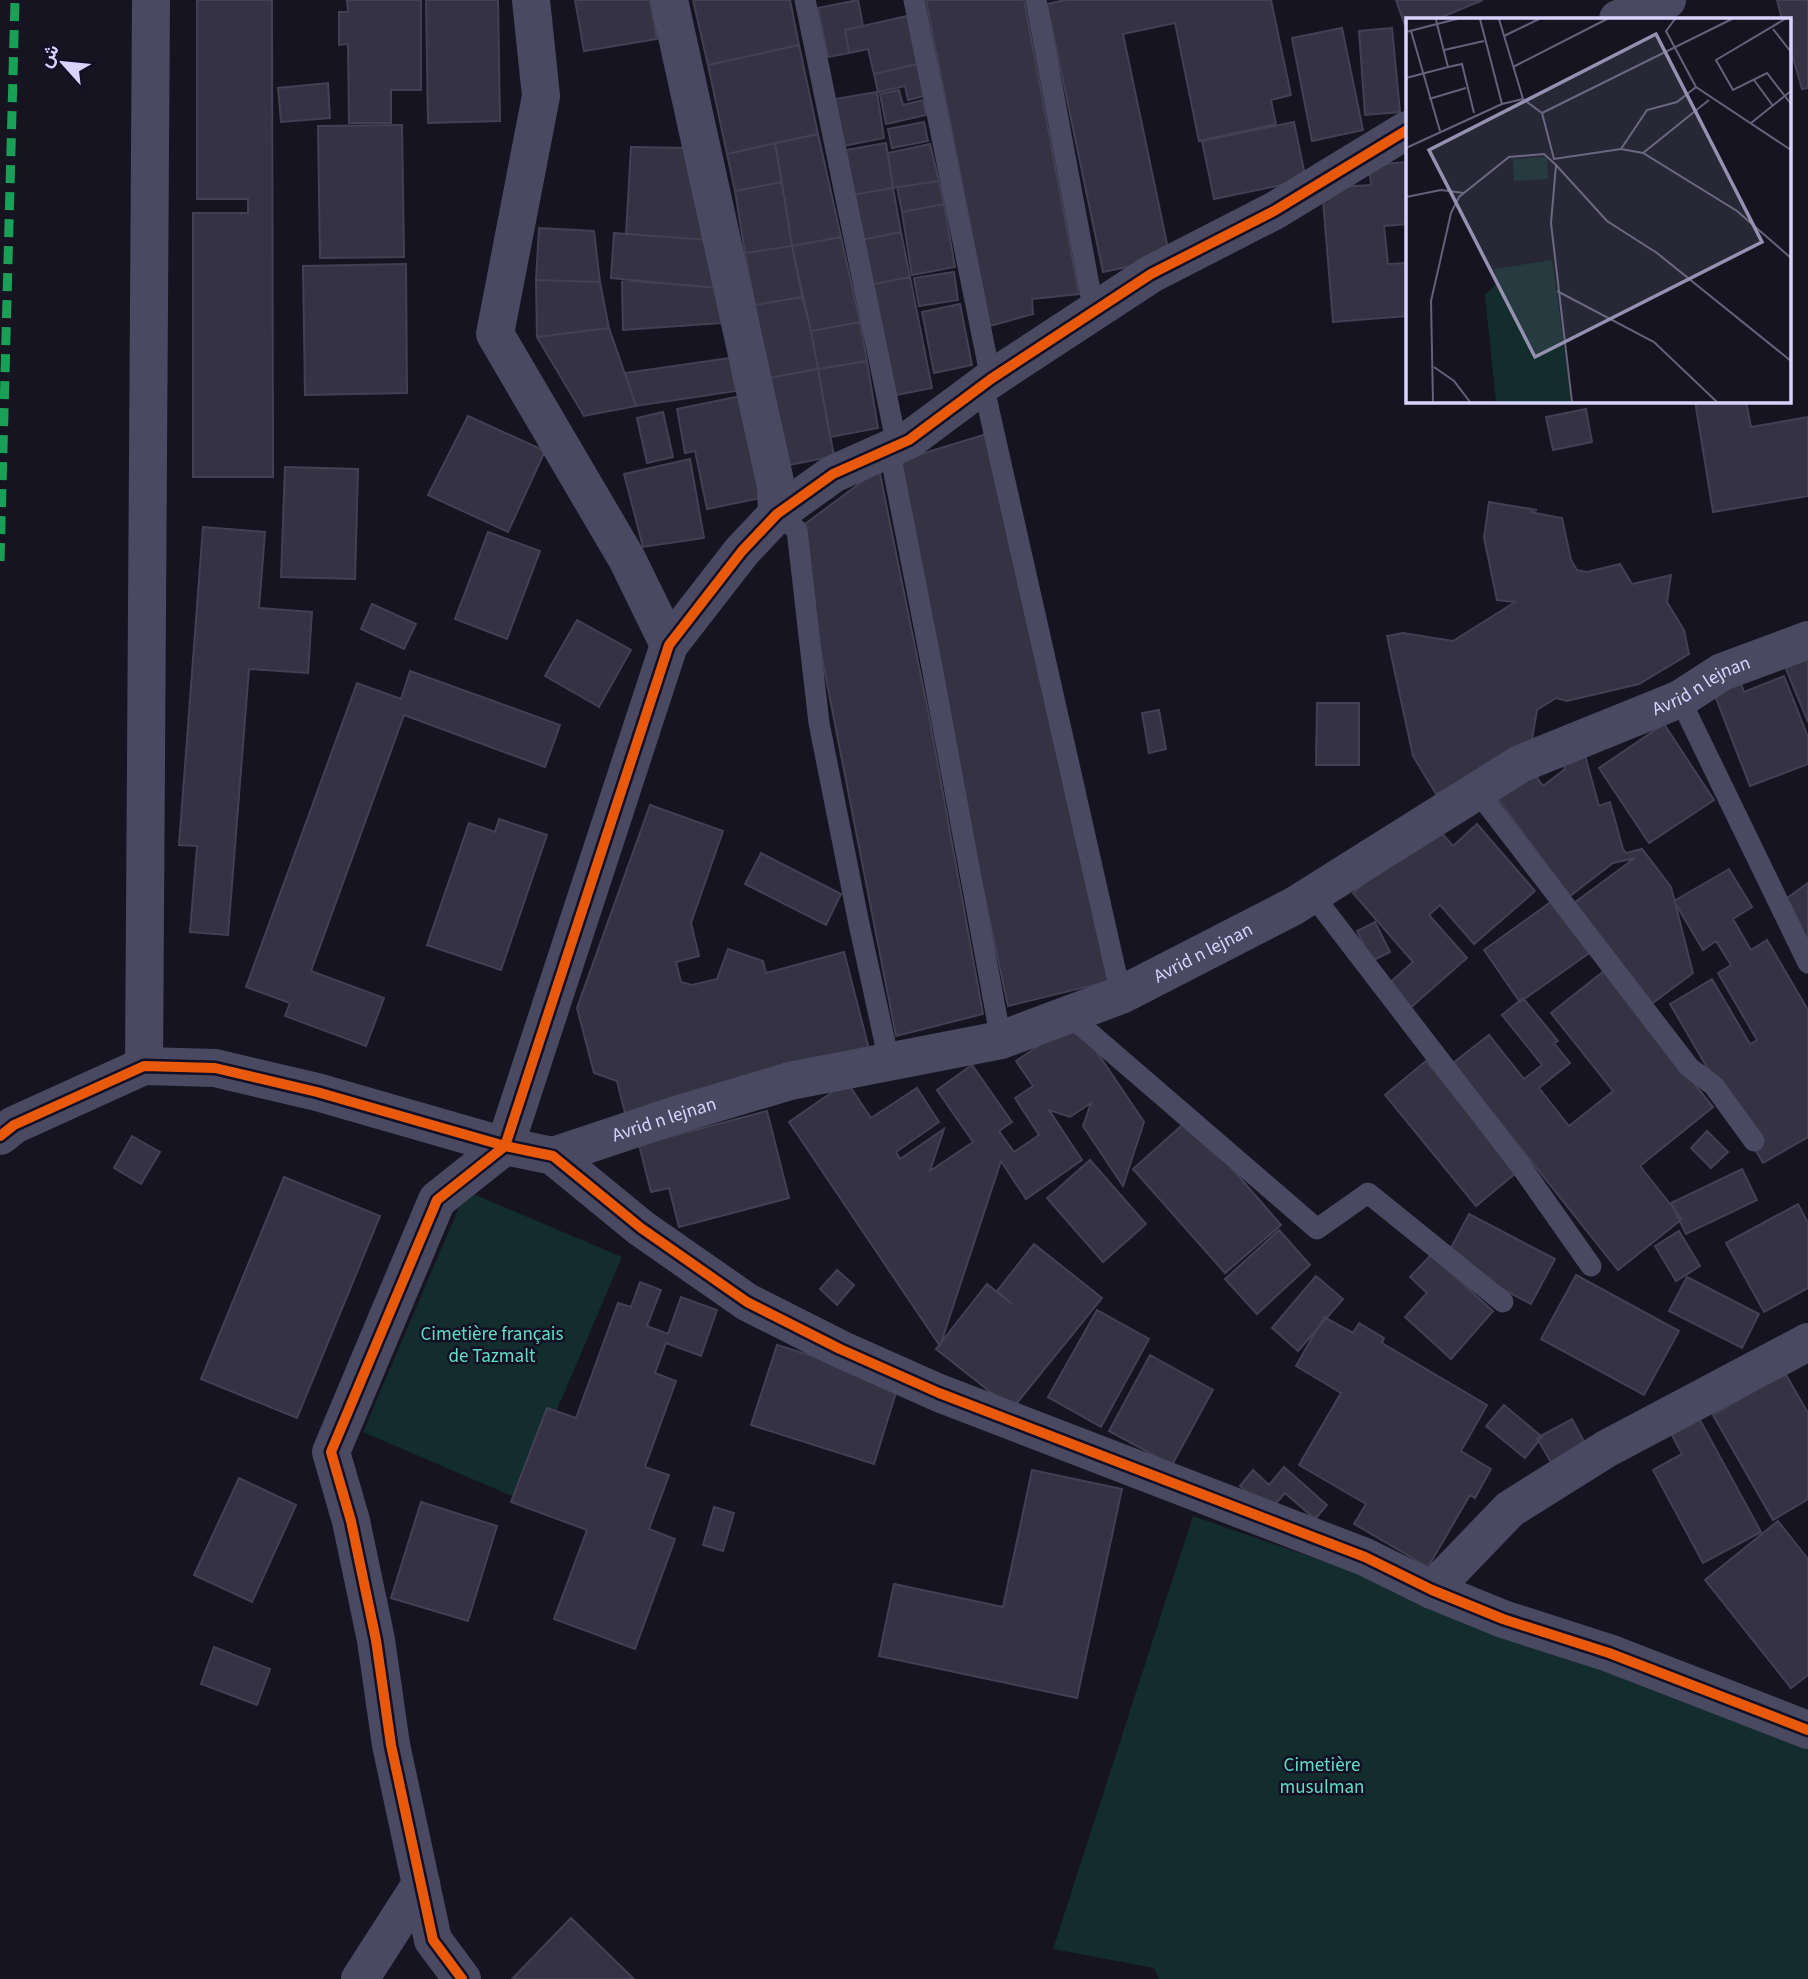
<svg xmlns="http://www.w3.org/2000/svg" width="1808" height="1979" font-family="'Source Sans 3',Vazirmatn,sans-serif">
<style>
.green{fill:#132c2d}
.building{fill:#343243;stroke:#433f54;stroke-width:2}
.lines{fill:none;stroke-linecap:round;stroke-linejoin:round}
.lane{stroke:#4a4962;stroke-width:21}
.street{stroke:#4a4962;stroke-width:38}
.quiet{stroke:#1a9f57;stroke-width:9;stroke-dasharray:18 9;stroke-linecap:butt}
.cycleway-casing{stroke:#130f26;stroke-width:15}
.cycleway{stroke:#e8590c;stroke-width:10}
.labels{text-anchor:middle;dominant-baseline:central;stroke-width:5;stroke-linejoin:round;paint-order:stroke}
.street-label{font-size:19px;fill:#d9d4ff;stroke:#130f26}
.park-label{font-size:19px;fill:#5fe0c0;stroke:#130f26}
.inset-road{fill:none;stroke:#64617a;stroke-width:2}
.view{fill:#9591b1;fill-opacity:0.15;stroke:#9591b1;stroke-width:3.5}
.inset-edge{fill:none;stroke:#d9d4ff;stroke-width:3.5}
</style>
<rect width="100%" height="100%" fill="#161421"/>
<path class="green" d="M466,1191L622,1257L519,1499L363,1432Z
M1193,1516L1808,1730V1979H1159L1154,1968L1053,1949Z"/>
<path class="building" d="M197,0H272L273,477H193V213H248V199H197Z
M347,0H421V90H391V123H349L348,44L339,45V12H348Z
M426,0H498L500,121L428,123Z
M575,0H650L657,39L584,51Z
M693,0H790L799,45L708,65Z
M858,0L863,26L845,30L849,53L828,57L818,8Z
M926,0H1024L1079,294L1032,299L1033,314L990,326Z
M1065,0H1271L1291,95L1271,100L1276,124L1199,141L1175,23L1123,34L1170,258L1103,272L1047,4Z
M1396,0H1483L1437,19H1407V31Z
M1777,0H1808V88L1802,89L1789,44V19H1782Z
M907,16L917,64L874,74L868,49L849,53L845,30Z
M1342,28L1363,130L1312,141L1292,38Z
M1392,28L1400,112L1365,115L1359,31Z
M799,45L818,134L727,154L708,65Z
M917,64L924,96L908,100L905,86L878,92L874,74Z
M328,83L330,118L281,122L278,88Z
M899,90L903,105L923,100L926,115L886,124L880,94Z
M877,92L884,138L843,146L835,99Z
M924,122L928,141L892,148L888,129Z
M1294,122L1306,180L1214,199L1202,141Z
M402,125L404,257L320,258L318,126Z
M818,134L841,237L792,246L775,143Z
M775,143L782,182L735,191L727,154Z
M886,143L893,188L852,195L846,150Z
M930,144L939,181L893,188L888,153Z
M631,147L689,148L708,240L626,234Z
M1407,162V224L1384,226L1388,264L1407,263V316L1333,322L1322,188L1371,185L1369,165Z
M939,181L944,204L902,212L897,187Z
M782,182L792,246L745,253L735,191Z
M893,188L901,232L861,240L852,195Z
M944,204L955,267L912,275L902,212Z
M539,228L594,231L600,282L536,280Z
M901,232L910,277L869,285L861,240Z
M614,233L708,240L717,288L611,278Z
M841,237L860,322L811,331L792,246Z
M792,246L802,297L755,305L745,253Z
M406,264L407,393L305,395L303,266Z
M954,272L958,300L919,306L914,278Z
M910,277L932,388L891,396L869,285Z
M536,280L600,282L609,328L537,337Z
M622,280L717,288L721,323L623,330Z
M802,297L811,331L818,369L768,378L755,305Z
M960,304L972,365L934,373L922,312Z
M860,322L867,361L818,369L811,331Z
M609,328L636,406L584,416L537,337Z
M730,358L736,391L636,406L625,373Z
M867,361L878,428L830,437L818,369Z
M818,369L834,456L784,466L768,378Z
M741,396L761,498L707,509L695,451L685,453L677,409Z
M1695,401H1746L1751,427L1808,417V496L1713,512Z
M1586,409L1592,442L1553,450L1546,417Z
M663,412L673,457L647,463L637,418Z
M468,416L545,451L508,532L428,495Z
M993,432L1118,979L1008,1006L892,463Z
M690,459L704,538L643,547L624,474Z
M285,467L358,469L355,579L281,577Z
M879,469L929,716L983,1014L896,1036L797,530Z
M1489,502L1537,510L1530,512L1562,518L1571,560L1577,570L1587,572L1620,564L1632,584L1671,575L1667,602L1684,630L1689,654L1639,684L1567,701L1556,698L1537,710L1530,751L1436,794L1413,756L1387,636L1403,633L1453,641L1515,602L1497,600L1484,538Z
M203,527L265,532L259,608L312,612L308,673L249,669L228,935L190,932L197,846L179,845Z
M488,532L540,551L507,639L455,619Z
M372,604L416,624L404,649L361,629Z
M577,620L631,650L599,707L545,676Z
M1808,654V722L1784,664Z
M410,671L560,725L545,767L404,715L311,971L384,998L366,1046L285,1016L290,1003L246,987L357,683L401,699Z
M1784,676L1808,737V764L1750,786L1712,688L1739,678L1744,692Z
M1317,703H1359V765H1316Z
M1159,710L1166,749L1149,753L1142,713Z
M1664,724L1714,800L1649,843L1599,768Z
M1583,748L1599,806L1610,802L1623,849L1626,853L1642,849L1671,887L1693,973L1650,1005L1574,903L1635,858L1613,863L1570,896L1492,791L1528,765L1543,786L1565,769L1561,754Z
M650,805L723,831L691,923L699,956L676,962L681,982L692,985L717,979L728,949L763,961L766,973L844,952L870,1053L626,1117L617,1081L594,1073L577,1008Z
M499,819L547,835L501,970L427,945L469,823L495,832Z
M1432,822L1453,846L1477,824L1535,891L1474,944L1440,905L1429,915L1467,958L1409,1009L1388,984L1413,962L1353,893Z
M761,853L841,894L826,925L745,884Z
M1729,869L1752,907L1733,919L1751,950L1767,940L1808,1010V1137L1763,1163L1670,1004L1712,979L1750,1044L1757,1040L1718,973L1731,965L1716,941L1703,950L1674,901Z
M1808,883V952L1776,906Z
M1555,899L1592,951L1520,1002L1484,950Z
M1375,922L1390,952L1372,961L1357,931Z
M1604,971L1713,1107L1640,1166L1682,1219L1618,1270L1453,1063L1489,1035L1524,1079L1542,1065L1502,1015L1523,998L1558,1041L1554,1043L1570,1063L1539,1088L1569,1126L1613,1091L1551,1013Z
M1076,1021L1144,1122L1123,1186L1083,1126L1091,1103L1070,1117L1049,1110L1082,1160L1026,1199L1001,1161L940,1346L789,1122L847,1082L871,1118L917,1088L939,1122L896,1152L900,1159L944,1129L930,1171L973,1142L937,1090L972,1065L1012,1122L999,1131L1014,1152L1039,1135L1015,1098L1033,1086L1016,1061Z
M1426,1061L1517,1172L1476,1206L1385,1095Z
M767,1111L789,1198L679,1227L669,1188L651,1192L639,1145Z
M1189,1119L1281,1225L1225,1273L1133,1169Z
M1707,1131L1728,1152L1711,1168L1691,1148Z
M132,1136L160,1152L141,1184L114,1168Z
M1090,1160L1146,1224L1103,1262L1047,1198Z
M1742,1169L1757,1200L1686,1234L1671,1203Z
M284,1177L380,1216L297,1418L201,1379Z
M1798,1204L1808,1223V1288L1764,1312L1726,1243Z
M1469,1214L1555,1259L1531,1304L1445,1259Z
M1279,1230L1310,1265L1257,1314L1225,1279Z
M1679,1231L1700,1266L1676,1281L1655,1246Z
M1034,1244L1102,1298L1012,1409L936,1349L987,1284L1012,1304L997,1291Z
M1431,1255L1493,1311L1451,1359L1405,1317L1427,1293L1410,1277Z
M837,1270L854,1285L837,1305L820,1289Z
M1576,1275L1679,1331L1644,1395L1541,1339Z
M1316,1276L1343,1299L1298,1351L1272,1328Z
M1687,1277L1759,1314L1742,1348L1669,1311Z
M640,1282L661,1290L647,1326L668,1334L681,1297L717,1310L701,1356L666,1343L655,1373L676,1381L645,1467L669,1475L649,1529L675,1539L635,1649L554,1619L587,1530L511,1502L547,1408L576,1418L618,1303L631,1307Z
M1097,1310L1149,1339L1101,1427L1048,1397Z
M1324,1317L1353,1333L1359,1323L1384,1338L1382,1343L1487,1405L1461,1451L1491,1469L1475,1498L1470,1495L1428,1567L1354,1524L1366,1504L1299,1465L1341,1393L1296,1366Z
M777,1345L899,1383L874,1464L751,1425Z
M1150,1355L1213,1390L1172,1465L1109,1431Z
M1785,1373L1808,1413V1499L1773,1520L1713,1415Z
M1504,1405L1542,1437L1525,1458L1486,1426Z
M1694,1409L1761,1532L1703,1563L1653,1470L1682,1454L1666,1424Z
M1572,1419L1587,1447L1553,1466L1537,1438Z
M1284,1467L1327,1505L1315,1519L1285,1493L1269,1511L1240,1486L1253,1470L1269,1485Z
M1032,1470L1122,1489L1077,1698L879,1656L894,1584L1003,1607Z
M239,1478L296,1505L252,1602L194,1575Z
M421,1502L497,1526L468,1621L391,1598Z
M714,1507L734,1513L723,1551L703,1545Z
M1778,1521L1808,1559V1675L1791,1688L1705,1580Z
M214,1647L270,1669L257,1705L201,1684Z
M571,1918L634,1979H512Z"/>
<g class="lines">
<path class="lane" d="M805,0L897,446
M914,0L991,379
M1036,0L1094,312
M983,384L1121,995
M884,451L892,463L932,667L1001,1040
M777,514L797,530L819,723L859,924L889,1061
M1680,699L1808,963
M1477,791L1689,1067L1714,1086L1754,1141
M1312,894L1520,1165L1591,1266
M1069,1015L1317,1229L1368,1193L1503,1302"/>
<g class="street">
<path d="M531,0L541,96L495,334L627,559L669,645"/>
<path d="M669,0L776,486L777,514"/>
<path d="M1618,19L1667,0"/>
<path d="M144,1066L151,0"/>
<path d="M0,1136L14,1125L144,1066L215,1068L317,1092L505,1146L669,645L742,551L777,514L833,474L909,440L991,379L1151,274L1274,211L1407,130"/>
<path id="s1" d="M553,1156L676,1115L790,1081L1001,1040L1121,995L1294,906L1520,764L1680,699L1722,672L1808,640"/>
<path d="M1432,1590L1510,1509L1606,1449L1808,1342"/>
<path d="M360,1979L421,1884"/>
<path d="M462,1979L433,1940L391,1745L376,1640L351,1521L331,1452L437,1200L505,1146L553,1156L641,1228L747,1302L840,1349L939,1393L1365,1557L1432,1590L1503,1619L1609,1653L1808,1730"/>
</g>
<path class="quiet" d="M0,561L15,0"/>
<defs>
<path id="cycleway" d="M0,1136L14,1125L144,1066L215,1068L317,1092L505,1146L669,645L742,551L777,514L833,474L909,440L991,379L1151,274L1274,211L1407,130
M462,1979L433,1940L391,1745L376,1640L351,1521L331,1452L437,1200L505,1146L553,1156L641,1228L747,1302L840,1349L939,1393L1365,1557L1432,1590L1503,1619L1609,1653L1808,1730"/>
</defs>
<use href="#cycleway" class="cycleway-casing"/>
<use href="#cycleway" class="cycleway"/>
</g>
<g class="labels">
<g class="street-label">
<text stroke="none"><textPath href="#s1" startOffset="1251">Avrid n lejnan</textPath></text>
<text stroke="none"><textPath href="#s1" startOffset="684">Avrid n lejnan</textPath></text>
<text stroke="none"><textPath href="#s1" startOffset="117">Avrid n lejnan</textPath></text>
</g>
<g class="park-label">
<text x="492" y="1334">Cimetière français<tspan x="492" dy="22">de Tazmalt</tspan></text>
<text x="1322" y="1765">Cimetière<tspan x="1322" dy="22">musulman</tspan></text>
</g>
</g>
<g transform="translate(1406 18)">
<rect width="385" height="385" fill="#161421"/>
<path d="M141,139L142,161L108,163L107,141ZM146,242L166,384H90L79,277L92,264L88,251Z" fill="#132c2d"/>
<path class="inset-road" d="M30,1L31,6L51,1M74,1L96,86L117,81M93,1L117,81L136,95L148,141L215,131L237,135L331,193L385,240M269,1L260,13L290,69L385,132M379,1L310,42L327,72L361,55L385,86M367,11L385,34M5,13L34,113M0,14L31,6L42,49L0,60M98,18L133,1M38,32L78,23M42,49L56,46L68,95M107,49L201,1M348,62L367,88M23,81L60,70M136,95L326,1M345,105L385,73M0,130L96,86M215,131L241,92L271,84L290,69M237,135L303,82M150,147L201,203L251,235L385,343M0,179L35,172L58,175M151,273L248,324L311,384M28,349L48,363L64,384M27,384L25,283L45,195L53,179L103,139L138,136L150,147L145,205L166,384"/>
<path class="view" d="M250,16L356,224L129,339L23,132Z"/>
<rect width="385" height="385" class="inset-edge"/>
</g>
<g transform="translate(63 63) rotate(297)" stroke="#130f26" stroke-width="5" paint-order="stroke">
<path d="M0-5L12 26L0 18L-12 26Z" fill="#d9d4ff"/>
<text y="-10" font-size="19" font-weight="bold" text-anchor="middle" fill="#d9d4ff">ش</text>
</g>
</svg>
